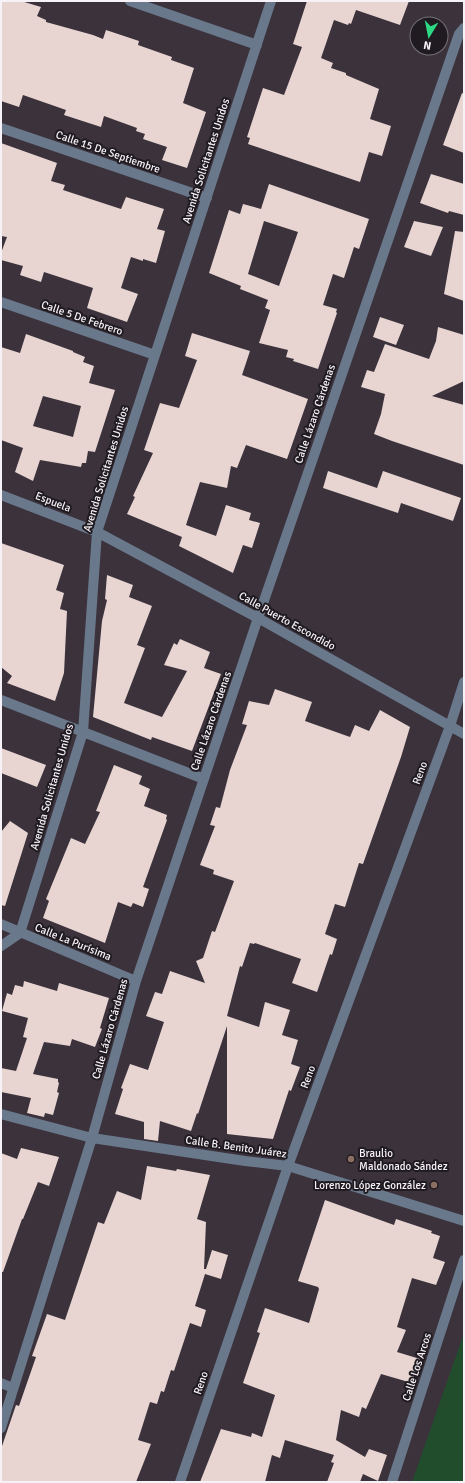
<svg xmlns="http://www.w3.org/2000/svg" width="465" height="1483" font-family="Signika,sans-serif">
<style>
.green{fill:#224d2d}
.building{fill:#e8d5d2;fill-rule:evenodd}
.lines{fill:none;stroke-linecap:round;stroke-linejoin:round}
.minor{stroke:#6a788b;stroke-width:10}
.education-dot{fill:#8d6e63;stroke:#1f1b20;stroke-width:1.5}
.labels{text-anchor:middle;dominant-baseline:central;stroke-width:4;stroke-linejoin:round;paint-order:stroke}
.street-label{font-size:11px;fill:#f7f2f8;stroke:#1f1b20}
.poi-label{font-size:11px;fill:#f7f2f8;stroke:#1f1b20;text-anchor:start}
</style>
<rect width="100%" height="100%" fill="#3b323c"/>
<path class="green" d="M463,1336L464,1337V1482H412Z"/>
<path class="building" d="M1,1H21L41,7L37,16L46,20V22L93,35L103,39L106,30L139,41L138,45L172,57L171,60L194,68L183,103L206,112L187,168L162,160L167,147L143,139L145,134L136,131L137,128L104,116L101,127L64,115L66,110L23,95L19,107L1,101Z
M307,1H409L400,25L356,10L351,24L349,23L348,25L334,20L321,58L333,63L331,68L346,73V75L379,89L370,119L391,126L382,156L369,152L360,182L248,144L250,138L247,137L263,88L284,95L302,47L293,44Z
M462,93L464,94V153L443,145Z
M1,143L57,163L51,181L65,185L63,190L121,209L126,197L164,209L157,229L165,231L156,263L143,259V261L131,257L121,288L138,294L127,322L87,308L93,288L44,272L41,282L20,275L23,266L1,260V253L7,237L1,236Z
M431,174L464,184V215L449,211L448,213L420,203Z
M269,184L369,219L359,249L354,247L344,278L333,274L323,305L337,309L336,312L337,313L318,369L293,361L294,359L286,357L288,350L259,343L270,310L265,308L268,300L240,289L241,286L209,273L229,210L240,214L243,204L261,209ZM264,221L298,232L279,286L248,274Z
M414,221L443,227L431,256L404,247Z
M455,231L464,232V301L444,294Z
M380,317L404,325L396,345L373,337Z
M438,327L464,335V381L432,396L464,405V465L392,441L374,434L381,414L385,394L361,387L367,370L374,372L385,344L429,359L436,341Z
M192,333L250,351L242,375L308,399L287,459L246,445L237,468L231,466L227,488L200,482L186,525L216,536L226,505L251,513L249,520L260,523L252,548L243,545L233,573L179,546L182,537L127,514L135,497L133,496L153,453L144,450L160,403L179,408L197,360L185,356Z
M26,334L73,351V352L85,357L83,362L94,366L89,383L115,390L95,452L88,451L86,463H82L81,467L40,460L33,481L15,472L23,448L1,440V347L20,353ZM43,396L81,406L73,437L33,426Z
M328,471L377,488L383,471L461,498L453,521L401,503L398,513L323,488Z
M1,543L64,565L56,590L64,593L60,609L67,611L64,673L55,701L7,683L12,676L1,667Z
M107,575L133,585L129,597L152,606L137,645L145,648L124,703L162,717L187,671L164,665L174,643L177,645L180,639L210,652L204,668L221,674L192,751L152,737L151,740L93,717L102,621L107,600L105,599Z
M275,689L312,702L305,721L350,737L355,725L369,731L380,710L410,727L401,757L363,864L359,863L345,907L335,904L325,934L337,939L332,955L330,954L317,992L292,983L301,959L255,943L254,944L250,943L242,967L240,966L227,1016L259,1027L265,1002L290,1010L282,1035L298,1040L291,1064L300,1067L291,1091L289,1090L273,1139L227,1134V1026L198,1114L197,1113L191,1131L160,1121L158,1141L144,1139V1122L115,1114L123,1089L121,1088L130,1064L148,1070L164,1022L146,1016L155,992L162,994L170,971L205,983L196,961L203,958L212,931L215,932L234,881L213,874L214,870L200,865L215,826L210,825L216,807L220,808L230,770L247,725L242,724L249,701L269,705Z
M1,748L46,765L37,787L1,773Z
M114,765L142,776L139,784L150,789L144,806L167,815L166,819L167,820L143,887L149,889L143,907L133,903L131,907L118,902L105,943L43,918L49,901L46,899L71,838L85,844L100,812L96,811Z
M10,821L28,833L5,906L1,905V832Z
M24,981L57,991L59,983L109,998L100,1028L102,1029L95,1047L72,1039L70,1046L44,1042L33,1074L58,1079V1082L59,1083L57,1092L59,1093L53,1115L45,1113L44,1117L27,1113L31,1098L1,1092V1068L16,1071L27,1038L23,1037L28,1018L2,1011L7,993L12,995L15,985L23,987Z
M21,1148L59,1157L49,1186L38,1182L23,1219H22L3,1272H1V1153L17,1159Z
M147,1166L176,1171L177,1169L210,1175L197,1219L206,1222L204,1269H206L212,1250L228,1255L221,1279L205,1274L195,1306L206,1310L201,1327L190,1323L174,1371L171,1370L164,1392L161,1391L157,1404L150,1402L138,1440L151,1444L136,1482H1V1449L16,1405L19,1406L36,1357L32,1356L47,1314L65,1320L98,1222L104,1224L117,1191L141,1200Z
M325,1200L394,1225L396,1219L432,1231L431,1233L440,1236L433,1258L445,1262L436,1285L412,1278L397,1327L406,1330L397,1352L420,1359L412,1383L381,1374L366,1409L362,1407L359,1417L341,1410L336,1440L365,1457L369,1449L387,1455L378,1481L363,1474L360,1482H327L334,1463L331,1462L334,1455L285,1440L280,1458L272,1455L265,1482H200L221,1429L251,1437L252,1433L262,1437L275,1395L243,1383L260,1333L257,1332L265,1308L309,1323L319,1289L318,1287L298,1281Z"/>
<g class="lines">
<path class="minor" d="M130,1L257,45
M1,128L207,198
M1,302L155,355
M1,495L97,532L258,618L464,734
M1,700L204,779
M1,924L136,981
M1,946L20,933L83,732L97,532L271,1
M1,1114L92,1138L245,1161L288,1166L464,1221
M1,1383L13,1388
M1,1428L92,1138L136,981L258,618L459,34L464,28
M180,1482L288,1166L450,726L464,682
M392,1482L464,1260"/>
</g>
<g class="education-dot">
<circle cx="351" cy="1159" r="4"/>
<circle cx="434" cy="1185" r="4"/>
</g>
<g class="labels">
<g class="street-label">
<text transform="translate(108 152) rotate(19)">Calle 15 De Septiembre</text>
<text transform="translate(206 161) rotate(-72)">Avenida Solicitantes Unidos</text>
<text transform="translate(82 318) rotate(19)">Calle 5 De Febrero</text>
<text transform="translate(315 414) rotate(-71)">Calle Lázaro Cárdenas</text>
<text transform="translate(106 469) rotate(-73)">Avenida Solicitantes Unidos</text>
<text transform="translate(53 502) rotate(21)">Espuela</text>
<text transform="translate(287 621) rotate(29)">Calle Puerto Escondido</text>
<text transform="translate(211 721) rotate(-71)">Calle Lázaro Cárdenas</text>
<text transform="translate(420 773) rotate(-70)">Reno</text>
<text transform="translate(52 787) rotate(-74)">Avenida Solicitantes Unidos</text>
<text transform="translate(73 942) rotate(22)">Calle La Purísima</text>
<text transform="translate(110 1029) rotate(-74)">Calle Lázaro Cárdenas</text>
<text transform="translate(308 1077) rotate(-70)">Reno</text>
<text transform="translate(236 1147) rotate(8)">Calle B. Benito Juárez</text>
<text transform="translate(417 1367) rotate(-72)">Calle Los Arcos</text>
<text transform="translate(201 1383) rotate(-71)">Reno</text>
</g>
<g class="poi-label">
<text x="359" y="1153">Braulio<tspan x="359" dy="13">Maldonado Sández</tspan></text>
<text x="426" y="1185" text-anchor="end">Lorenzo López González</text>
</g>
</g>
<rect width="465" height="1483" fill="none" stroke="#f7f2f8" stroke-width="4"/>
<g transform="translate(429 36) rotate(190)"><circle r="19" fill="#1f1b20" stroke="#757176"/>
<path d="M0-3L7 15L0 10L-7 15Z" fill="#2cd884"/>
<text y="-6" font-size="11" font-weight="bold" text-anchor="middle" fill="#f7f2f8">N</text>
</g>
</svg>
